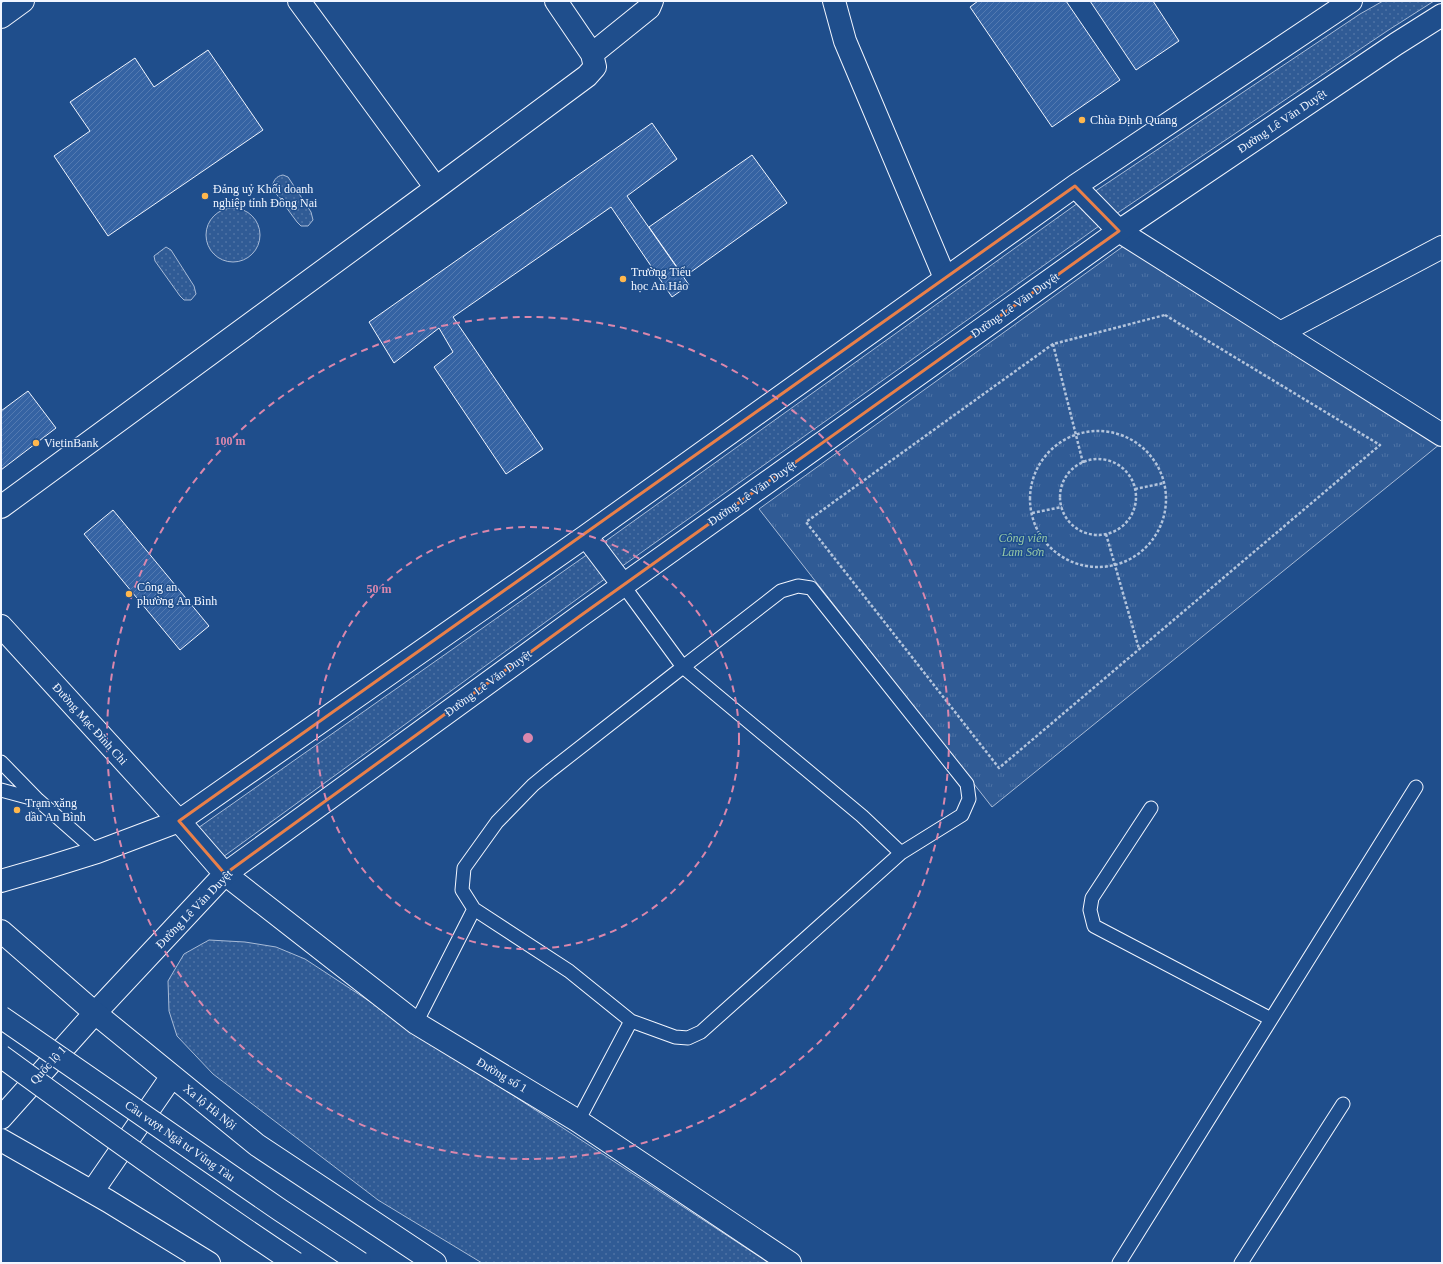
<svg xmlns="http://www.w3.org/2000/svg" width="1443" height="1264" font-family="'Times New Roman',serif">
<style>
.grass{fill:url(#grass-dots);stroke:#a8bbd7}
.park{fill:url(#park-tufts);stroke:#a8bbd7}
.building{fill:url(#building-hatch);stroke:#f2f6ff}
.lines{fill:none;stroke-linecap:round;stroke-linejoin:round}
.lane-casing{stroke:#f2f6ff;stroke-width:15}
.street-casing{stroke:#f2f6ff;stroke-width:24}
.secondary-casing{stroke:#f2f6ff;stroke-width:24}
.highway-casing{stroke:#f2f6ff;stroke-width:24}
.path{stroke:#b3c4dc;stroke-width:2.5;stroke-dasharray:3 2;stroke-linecap:butt}
.lane{stroke:#1f4e8c;stroke-width:13}
.street{stroke:#1f4e8c;stroke-width:22}
.secondary{stroke:#1f4e8c;stroke-width:22}
.highway{stroke:#1f4e8c;stroke-width:22}
.highway-bridge-casing{stroke:#f2f6ff;stroke-width:24;stroke-linecap:butt}
.highway-bridge{stroke:#1f4e8c;stroke-width:22}
.marked{fill:none;stroke:#ea8049;stroke-width:3;stroke-linejoin:round}
.ring{fill:none;stroke:#da87ad;stroke-width:2;stroke-dasharray:7 5}
.poi-dot{fill:#ffb74d;stroke:#1f4e8c;stroke-width:1.5}
.labels{text-anchor:middle;dominant-baseline:central;stroke-width:3;stroke-linejoin:round;paint-order:stroke}
.poi-label{font-size:12px;fill:#f2f6ff;stroke:#1f4e8c;text-anchor:start}
.street-label{font-size:12px;fill:#f2f6ff;stroke:#1f4e8c}
.park-label{font-size:12px;font-style:italic;fill:#97c8a6;stroke:#1f4e8c}
.centre{fill:#da87ad;stroke:#1f4e8c;stroke-width:2}
.ring-label{font-size:12px;text-anchor:middle;font-weight:bold;fill:#da87ad;stroke:#1f4e8c;stroke-width:3;stroke-linejoin:round;paint-order:stroke}
</style>
<defs>
<pattern id="grass-dots" width="8" height="8" patternUnits="userSpaceOnUse"><rect width="8" height="8" fill="#305b95"/><path d="M2 2h.1M6 6h.1" fill="none" stroke="#4e73a5" stroke-width="1.8" stroke-linecap="round"/></pattern>
<pattern id="park-tufts" width="24" height="20" patternUnits="userSpaceOnUse"><rect width="24" height="20" fill="#305b95"/><path d="M3 7l-1-3M5 7V3M7 7l1-3M15 17l-1-3M17 17v-4M19 17l1-3" fill="none" stroke="#4e73a5"/></pattern>
<pattern id="building-hatch" width="6" height="6" patternUnits="userSpaceOnUse"><rect width="6" height="6" fill="#3563a3"/><path d="M-1 1l2-2M0 6l6-6M5 7l2-2" fill="none" stroke="#537ab1"/></pattern>
</defs>
<rect width="100%" height="100%" fill="#1f4e8c"/>
<path class="grass" d="M1383,1H1434L1387,31L1116,214L1094,192L1360,14Z
M283,175L288,177L311,212L313,220L308,226H301L297,222L272,188C273,181 276,176 283,175Z
M1078,203L1099,226L621,567L603,543Z
M206 235a27 27 0 1 1 54 0a27 27 0 1 1-54 0Z
M166,247L171,250L194,286L196,294L191,300H184L180,296L155,261L154,256Z
M588,554L606,578L223,857L198,828Z
M209,940L245,942L276,947L305,959L769,1263H482L378,1200L213,1074L177,1036L169,1011L168,981L184,954Z"/>
<path class="park" d="M1125,245L1440,444L992,807L759,509Z"/>
<path class="building" d="M978,1H1066L1120,80L1052,127L970,7Z
M1090,1H1153L1179,41L1136,70Z
M208,50L263,130L108,236L54,156L90,131L70,102L135,58L154,87Z
M652,123L677,159L627,196L689,285L672,297L611,207L453,317L543,449L506,474L434,367L453,352L439,328L394,363L369,322Z
M752,155L787,203L684,277L649,227Z
M28,391L56,428L1,470V411Z
M113,510L209,626L180,650L84,534Z"/>
<g class="lines">
<defs>
<path id="lane" d="M623,585L683,667L781,591L798,586L811,588L967,784L969,799L962,815L901,853L701,1032L688,1038L675,1037L631,1021L569,971L474,909L462,890L464,868L497,822L533,785L550,771L683,667L862,816L901,853
M1,762L38,800L97,852
M1,790L38,800
M1151,808L1092,898L1090,910L1094,926L1271,1019
M416,1023L474,909
M578,1121L631,1021
M1119,1263L1416,787
M1241,1263L1343,1104"/>
<path id="street" d="M834,1L845,41L945,278
M1,17L23,1
M592,54L649,8L652,1
M436,188L587,76L595,67L592,54L556,1
M1119,231L1442,435
M1280,333L1442,247
M1,507L436,188L299,1
M1,626L179,821
M225,874L416,1023L578,1121L790,1263"/>
<path id="secondary" d="M1075,186L1119,231
M586,536L623,585
M179,821L225,874
M1,881L49,867L97,852L179,821L586,536L1075,186L1351,1
M95,1013L225,874L580,616L1119,231L1396,44L1442,15"/>
<path id="highway" d="M1,931L95,1013L257,1145L435,1263
M1,1118L95,1013
M1,1140L108,1201L209,1263
M92,1192L172,1076"/>
</defs>
<use href="#lane" class="lane-casing"/>
<use href="#street" class="street-casing"/>
<use href="#secondary" class="secondary-casing"/>
<use href="#highway" class="highway-casing"/>
<path class="path" d="M1165,315L1380,445L999,768L806,522L1053,344Z
M1053,344L1083,463
M1030 499a68 68 0 1 1 136 0a68 68 0 1 1-136 0Z
M1060 497a38 38 0 1 1 76 0a38 38 0 1 1-76 0Z
M1135,489L1164,483
M1032,513L1062,507
M1106,534L1139,649"/>
<use href="#lane" class="lane"/>
<use href="#street" class="street"/>
<use href="#secondary" class="secondary"/>
<use href="#highway" class="highway"/>
<defs>
<path id="highway-bridge" d="M1,1017L280,1210L360,1263
M1,1056C98,1127 195,1197 295,1263"/>
</defs>
<use href="#highway-bridge" class="highway-bridge-casing"/>
<use href="#highway-bridge" class="highway-bridge"/>
</g>
<path class="marked" d="M1075,186L1119,231L580,616L225,874L179,821Z"/>
<g class="ring">
<circle cx="528" cy="738" r="211"/>
<circle cx="528" cy="738" r="421"/>
</g>
<g class="poi-dot">
<circle cx="1082" cy="120" r="4"/>
<circle cx="205" cy="196" r="4"/>
<circle cx="623" cy="279" r="4"/>
<circle cx="36" cy="443" r="4"/>
<circle cx="129" cy="594" r="4"/>
<circle cx="17" cy="810" r="4"/>
</g>
<g class="labels">
<g class="poi-label">
<text x="1090" y="120">Chùa Định Quang</text>
<text x="213" y="189">Đảng uỷ Khối doanh<tspan x="213" dy="14">nghiệp tỉnh Đồng Nai</tspan></text>
<text x="631" y="272">Trường Tiểu<tspan x="631" dy="14">học An Hảo</tspan></text>
<text x="44" y="443">VietinBank</text>
<text x="137" y="587">Công an<tspan x="137" dy="14">phường An Bình</tspan></text>
<text x="25" y="803">Trạm xăng<tspan x="25" dy="14">dầu An Bình</tspan></text>
</g>
<g class="street-label">
<text transform="translate(1282 121) rotate(-34)">Đường Lê Văn Duyệt</text>
<text transform="translate(1015 305) rotate(-35)">Đường Lê Văn Duyệt</text>
<text transform="translate(752 493) rotate(-35)">Đường Lê Văn Duyệt</text>
<text transform="translate(488 683) rotate(-36)">Đường Lê Văn Duyệt</text>
<text transform="translate(90 724) rotate(48)">Đường Mạc Đĩnh Chi</text>
<text transform="translate(194 909) rotate(-46)">Đường Lê Văn Duyệt</text>
<text transform="translate(48 1065) rotate(-48)">Quốc lộ 1</text>
<text transform="translate(502 1075) rotate(31)">Đường số 1</text>
<text transform="translate(210 1107) rotate(39)">Xa lộ Hà Nội</text>
<text transform="translate(180 1141) rotate(35)">Cầu vượt Ngã tư Vũng Tàu</text>
</g>
<g class="park-label">
<text x="1023" y="538">Công viên<tspan x="1023" dy="14">Lam Sơn</tspan></text>
</g>
</g>
<circle cx="528" cy="738" r="6" class="centre"/>
<g class="ring-label">
<text x="230" y="445">100 m</text>
<text x="379" y="593">50 m</text>
</g>
<rect width="1443" height="1264" fill="none" stroke="#f2f6ff" stroke-width="4"/>
</svg>
